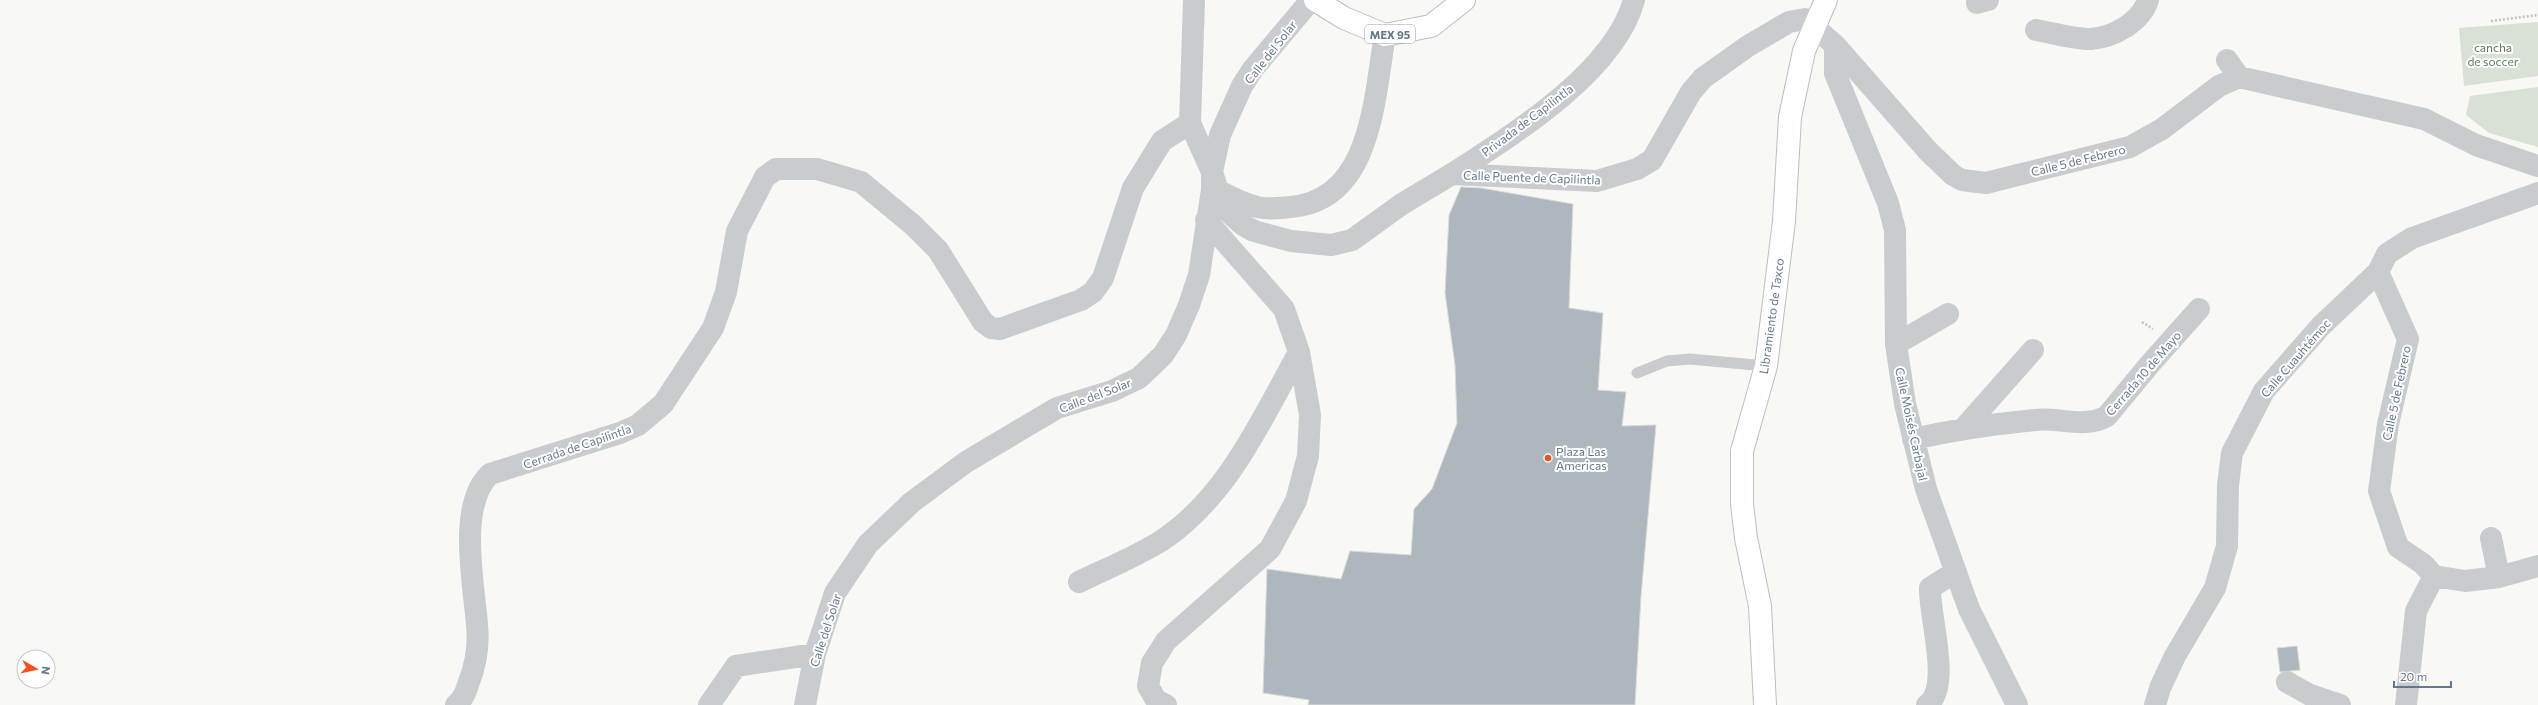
<svg xmlns="http://www.w3.org/2000/svg" width="2538" height="705" font-family="Commissioner,sans-serif">
<style>
.green{fill:#d9e1d6}
.building{fill:#aeb7bd;stroke:#dadad8}
.lines{fill:none;stroke-linecap:round;stroke-linejoin:round}
.secondary-casing{stroke:#babfc4;stroke-width:24}
.primary-casing{stroke:#bbbfc3;stroke-width:24}
.path{stroke:#bfc2c4;stroke-width:2.5;stroke-dasharray:2 2;stroke-linecap:butt}
.service{stroke:#c8cccf;stroke-width:11}
.minor{stroke:#c8cccf;stroke-width:22}
.secondary{stroke:#fff;stroke-width:22}
.primary{stroke:#fff;stroke-width:22}
.poi-dot{fill:#f4511a;stroke:#fff;stroke-width:1.5}
.labels{text-anchor:middle;dominant-baseline:central;stroke-width:4;stroke-linejoin:round;paint-order:stroke}
.shield{fill:#fff;stroke:#92a0ac;stroke-width:1}
.shield-label{font-size:11px;font-weight:bold;fill:#647889}
.park-label{font-size:12px;fill:#657a60;stroke:#fff}
.street-label{font-size:12px;fill:#647889;stroke:#fff}
.poi-label{font-size:12px;fill:#647889;stroke:#fff;text-anchor:start}
</style>
<rect width="100%" height="100%" fill="#f8f8f5"/>
<path class="green" d="M2538,22V76L2464,86L2459,28Z
M2538,87V147L2489,133L2466,115L2470,96Z"/>
<path class="building" d="M1461,187L1481,188L1573,204L1569,308L1603,313L1598,390L1626,392L1622,426L1656,425L1641,596L1635,705H1308L1309,700L1263,693L1267,569L1341,579L1350,551L1411,555L1414,509L1432,489L1457,423L1455,365L1445,293L1449,215Z
M2297,646L2300,670L2280,672L2277,648Z"/>
<g class="lines">
<defs>
<path id="secondary" d="M1765,705L1760,606L1746,538L1742,504V451L1766,366L1784,221L1790,117L1804,51L1826,0"/>
<path id="primary" d="M1315,0L1344,18L1385,35L1431,26L1464,0"/>
</defs>
<use href="#secondary" class="secondary-casing"/>
<use href="#primary" class="primary-casing"/>
<path class="path" d="M2491,21L2538,15
M2142,322L2153,329"/>
<path class="service" d="M1637,373L1667,361L1690,359L1766,366"/>
<path class="minor" d="M1194,0L1190,123L1212,172L1223,207L1243,225L1254,231L1291,241L1331,245L1352,240L1402,204L1452,174L1597,181L1637,169L1652,160L1691,92L1703,78L1748,46L1789,22L1805,19L1835,45V73L1888,203L1895,230L1896,344L1905,404L1926,489L1969,609L2017,705
M1977,3L1988,0
M2036,30C2053,33 2074,39 2091,39C2114,37 2141,22 2148,0
M1835,45L1928,151L1953,175L1962,180L1986,183L2130,147L2162,129L2219,86L2239,77L2424,119L2476,145L2538,166
M2227,60L2239,77
M1452,174C1512,135 1614,73 1634,0
M1217,190C1229,196 1241,203 1254,206C1265,210 1278,208 1290,207C1372,201 1374,98 1385,35
M2378,272L2408,339L2388,424L2379,491L2398,547L2423,564L2434,576L2465,581L2499,577L2538,566
M1896,344L1948,314
M1964,428L2033,350
M1913,439C1953,430 1993,424 2035,420C2059,417 2085,429 2107,416L2150,364L2199,309
M2491,538L2499,577
M1079,582C1106,569 1135,557 1161,541C1227,498 1262,419 1299,352
M2287,682L2310,695L2340,705
M456,705C464,698 466,691 469,682C476,664 479,644 477,625C474,584 457,505 490,474L620,433L638,425L663,404L713,328L726,292L737,231L765,177L776,169H817L861,182L913,225L938,250L983,322L991,328L1000,329L1081,300L1093,292L1103,278L1133,188L1162,141L1190,123
M709,705L736,666L815,654
M805,705L815,654L835,593L868,544L912,502L966,462L1057,408L1112,391L1139,378L1163,355L1176,335L1189,305L1199,275L1212,190V172L1220,135L1242,86L1253,69L1311,0
M1166,705L1156,700L1148,686L1152,663L1166,641L1270,549L1296,501L1308,456L1310,415L1299,352L1284,309L1206,220
M1927,705C1952,688 1929,616 1930,588L1955,572
M2155,705L2160,688L2175,656L2215,588L2227,546L2228,485L2232,453L2264,391L2321,326L2378,272L2387,254L2412,238L2538,193
M2406,705L2416,611L2434,576"/>
<use href="#secondary" class="secondary"/>
<use href="#primary" class="primary"/>
</g>
<circle class="poi-dot" cx="1548" cy="458" r="4"/>
<g class="labels">
<rect class="shield" x="1365" y="25" width="50" height="18" rx="3"/>
<g class="shield-label">
<text x="1390" y="34">MEX 95</text>
</g>
<g class="park-label">
<text x="2493" y="47">cancha<tspan x="2493" dy="14">de soccer</tspan></text>
</g>
<g class="street-label">
<text transform="translate(1270 52) rotate(-52)">Calle del Solar</text>
<text transform="translate(1527 120) rotate(-37)">Privada de Capilintla</text>
<text transform="translate(2078 160) rotate(-14)">Calle 5 de Febrero</text>
<text transform="translate(1532 177) rotate(2)">Calle Puente de Capilintla</text>
<text transform="translate(1771 316) rotate(-82)">Libramiento de Taxco</text>
<text transform="translate(2295 358) rotate(-49)">Calle Cuauhtémoc</text>
<text transform="translate(2143 373) rotate(-49)">Cerrada 10 de Mayo</text>
<text transform="translate(2396 393) rotate(-78)">Calle 5 de Febrero</text>
<text transform="translate(1095 395) rotate(-21)">Calle del Solar</text>
<text transform="translate(1912 424) rotate(78)">Calle Moisés Carbajal</text>
<text transform="translate(577 446) rotate(-19)">Cerrada de Capilintla</text>
<text transform="translate(825 630) rotate(-72)">Calle del Solar</text>
</g>
<g class="poi-label">
<text x="1556" y="451">Plaza Las<tspan x="1556" dy="14">Americas</tspan></text>
</g>
</g>
<g transform="translate(36 669) rotate(99)"><circle r="19" fill="#ffffff" stroke="#c1c9d0"/>
<path d="M0-3L7 15L0 10L-7 15Z" fill="#f4511a"/>
<text y="-6" font-size="11" font-weight="bold" text-anchor="middle" fill="#647889">N</text>
</g>
<path d="M2394 681v6h57v-6" fill="none" stroke="#647889" stroke-width="2"/>
<text x="2400" y="681" font-size="12" fill="#647889" stroke="#ffffff" stroke-width="3" paint-order="stroke">20 m</text>
</svg>
